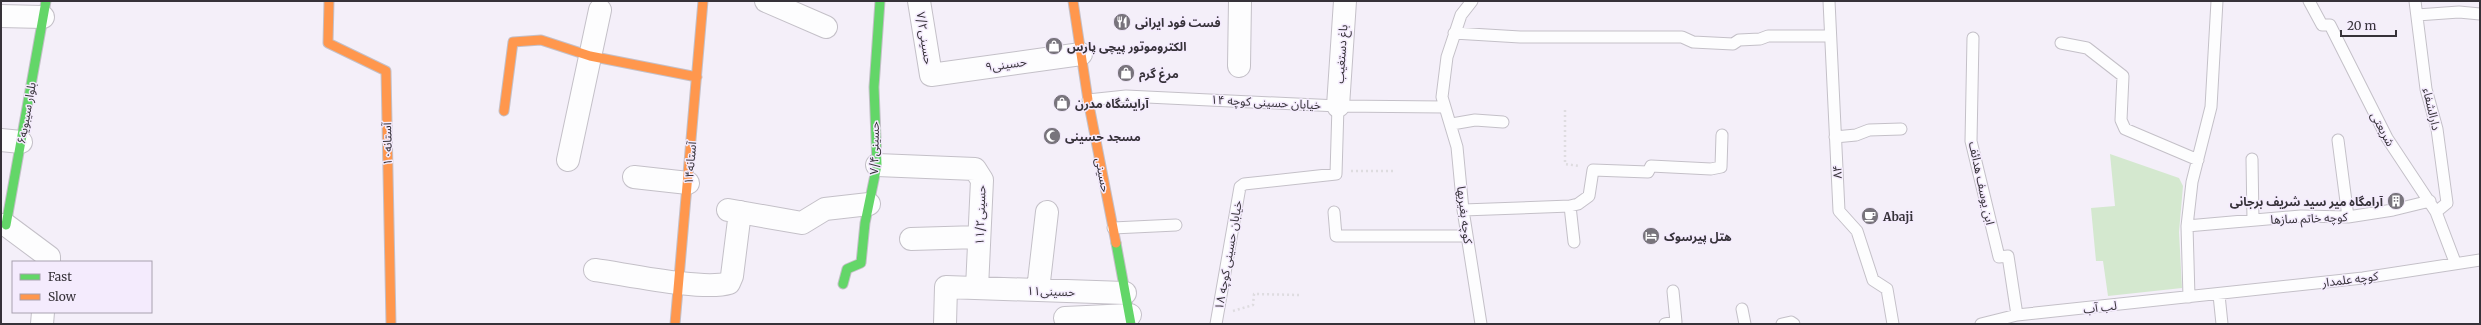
<svg xmlns="http://www.w3.org/2000/svg" width="2481" height="325" font-family="Merriweather,'Noto Sans Arabic',serif">
<style>
.green{fill:#d4e8cf}
.lines{fill:none;stroke-linecap:round;stroke-linejoin:round}
.lane-casing{stroke:#c4c0c8;stroke-width:13}
.street-casing{stroke:#c4c0c8;stroke-width:24}
.fast-casing{stroke:#c4c0c8;stroke-width:11}
.slow-casing{stroke:#c4c0c8;stroke-width:11}
.path{stroke:#dedce0;stroke-width:2.5;stroke-dasharray:2 3;stroke-linecap:butt}
.lane{stroke:#fdfdfe;stroke-width:11}
.street{stroke:#fdfdfe;stroke-width:22}
.fast{stroke:#63d668;stroke-width:9}
.slow{stroke:#ff974d;stroke-width:9}
.labels{text-anchor:middle;dominant-baseline:central;stroke-width:3;stroke-linejoin:round;paint-order:stroke}
.poi-label{font-size:12px;font-weight:bold;fill:#363239;stroke:#f4ebfd;text-anchor:start}
.street-label{font-size:12px;fill:#363239;stroke:#f4ebfd}
</style>
<rect width="100%" height="100%" fill="#f4eff9"/>
<path class="green" d="M2110,154L2179,178L2183,186L2179,232L2182,288L2108,296L2103,261H2096L2091,208L2115,206Z"/>
<g class="lines">
<defs>
<path id="lane" d="M1472,1L1461,15L1447,57L1442,97L1457,147L1463,210L1481,324
M1829,1L1839,211L1857,231L1873,280L1887,289L1893,324
M2309,1L2322,25H2330L2387,138L2436,212L2455,262
M2415,1L2426,89L2437,129L2447,203L2436,212
M2417,15L2459,12L2480,14
M1454,33L1520,37H1682L1693,42L1733,44L1739,40L1760,39L1768,36H1830
M1973,38L1971,141L1999,257L2008,256L2017,315
M2061,43L2087,48L2123,76L2121,120L2125,129L2198,160
M1088,100L1126,96L1338,106L1444,107
M1452,124L1475,120L1503,122
M1835,137L1856,135L1869,130L1901,129
M2338,140L2348,217
M2252,159L2253,220
M1570,206L1574,242
M1463,210L1570,206L1578,204L1589,196L1593,170L1648,172L1651,166L1711,169L1721,167L1722,135
M1334,212L1336,236H1467
M2187,226L2301,216L2348,217L2393,210L2430,201
M1113,228L1176,225
M2219,295L2222,324
M2189,297L2187,226L2192,182L2211,107L2217,1
M1742,309L1745,324
M1216,324L1240,187L1244,184L1336,174L1338,106
M1665,324L1676,322L1673,291
M1782,324L1791,322L1794,324
M1981,324L2017,315L2363,278L2480,260"/>
<path id="street" d="M766,1L826,27
M919,1L931,75L1081,54
M1,16L43,17
M1239,66L1240,1
M1338,106L1345,1
M1,140L21,142
M568,160L600,10
M877,165L975,169L982,180L977,288
M634,177L688,183
M728,210L802,223L825,209L869,204
M1,225H6L49,257V262
M911,239L979,237
M595,270C625,274 703,291 729,283L732,276L740,212
M1038,290L1047,212
M1065,318L1130,315
M42,324L43,312
M945,324L946,287L1125,293"/>
<path id="fast" d="M6,225L46,1
M1116,243L1131,324
M843,284L847,269L861,263L865,223L877,165L874,87L880,1"/>
<path id="slow" d="M329,1L328,43L386,71L391,324
M1073,1L1088,100L1116,243
M504,111L513,42L541,40L590,56L697,77
M675,324L703,1"/>
</defs>
<use href="#lane" class="lane-casing"/>
<use href="#street" class="street-casing"/>
<use href="#fast" class="fast-casing"/>
<use href="#slow" class="slow-casing"/>
<path class="path" d="M1565,110V164L1579,166
M1351,171H1393
M1233,311L1253,305L1254,294L1299,295"/>
<use href="#lane" class="lane"/>
<use href="#street" class="street"/>
<use href="#fast" class="fast"/>
<use href="#slow" class="slow"/>
</g>
<defs>
<symbol id="restaurant-disc" viewBox="-11 -11 22 22"><circle r="9.5" fill="#78747c" stroke="#f4ebfd"/><path d="M-5-6h1v4h1v-4h1v4h1v-4h1v5L-1.5 .5V6h-2V.5L-5-1ZM5-6V6H3V1.5H1.5Q1.5-4 5-6Z" fill="#fff"/></symbol>
<symbol id="shop-disc" viewBox="-11 -11 22 22"><circle r="9.5" fill="#78747c" stroke="#f4ebfd"/><path d="M-5-2.5h2.3a2.7 3.5 0 0 1 5.4 0H5L5.5 6h-11ZM-1.5-2.5h3a1.5 2.3 0 0 0-3 0Z" fill="#fff"/></symbol>
<symbol id="mosque-disc" viewBox="-11 -11 22 22"><circle r="9.5" fill="#78747c" stroke="#f4ebfd"/><path d="M3.5-4.9A6 6 0 1 0 3.5 4.9A5 5 0 1 1 3.5-4.9Z" fill="#fff"/></symbol>
<symbol id="building-disc" viewBox="-11 -11 22 22"><circle r="9.5" fill="#78747c" stroke="#f4ebfd"/><path d="M-4-6H4V6H1V3H-1V6H-4ZM-2.5-4.3h1.7v1.8h-1.7ZM.8-4.3h1.7v1.8H.8ZM-2.5-1h1.7V.8h-1.7ZM.8-1h1.7V.8H.8Z" fill="#fff"/></symbol>
<symbol id="cafe-disc" viewBox="-11 -11 22 22"><circle r="9.5" fill="#78747c" stroke="#f4ebfd"/><path d="M-5.5-4.5H6V0H3Q3 3.5 0 3.5H-2.5Q-5.5 3.5-5.5 0ZM3-3.2v2h1.7v-2ZM-6 4.5H4V6H-6Z" fill="#fff"/></symbol>
<symbol id="hotel-disc" viewBox="-11 -11 22 22"><circle r="9.5" fill="#78747c" stroke="#f4ebfd"/><path d="M-6-4.5h1.5V1H6V5H4.5V3h-9V5H-6ZM-4 0a1.8 1.8 0 1 1 3.6 0ZM.5 0V-2.5h3Q6-2.5 6 0Z" fill="#fff"/></symbol>
</defs>
<g fill-rule="evenodd">
<use href="#restaurant-disc" x="1112" y="12" width="20" height="20"/>
<use href="#shop-disc" x="1044" y="36" width="20" height="20"/>
<use href="#shop-disc" x="1116" y="63" width="20" height="20"/>
<use href="#shop-disc" x="1052" y="93" width="20" height="20"/>
<use href="#mosque-disc" x="1042" y="126" width="20" height="20"/>
<use href="#building-disc" x="2386" y="191" width="20" height="20"/>
<use href="#cafe-disc" x="1860" y="206" width="20" height="20"/>
<use href="#hotel-disc" x="1641" y="226" width="20" height="20"/>
</g>
<g class="labels">
<g class="poi-label">
<text x="1135" y="22">فست فود ایرانی</text>
<text x="1067" y="46">الکتروموتور پیچی پارس</text>
<text x="1139" y="73">مرغ گرم</text>
<text x="1075" y="103">آرایشگاه مدرن</text>
<text x="1065" y="136">مسجد حسینی</text>
<text x="2383" y="201" text-anchor="end">آرامگاه میر سید شریف برجانی</text>
<text x="1883" y="216">Abaji</text>
<text x="1664" y="236">هتل پیرسوک</text>
</g>
<g class="street-label">
<text transform="translate(925 38) rotate(81)">حسینی۷/۲</text>
<text transform="translate(1341 54) rotate(-86)">باغ دستغیب</text>
<text transform="translate(1006 64) rotate(-8)">حسینی۹</text>
<text transform="translate(1266 102) rotate(3)">خیابان حسینی کوچه ۱۴</text>
<text transform="translate(2432 109) rotate(77)">دارالشفاء</text>
<text transform="translate(26 113) rotate(-80)">۶بلوار سیبویه</text>
<text transform="translate(2383 129) rotate(62)">شریعتی</text>
<text transform="translate(387 144) rotate(-91)">آستانه۱۰</text>
<text transform="translate(874 148) rotate(-89)">حسینی۷/۴</text>
<text transform="translate(690 163) rotate(-85)">آستانه۱۴</text>
<text transform="translate(1837 172) rotate(-93)">۸۴</text>
<text transform="translate(1103 175) rotate(79)">حسینی</text>
<text transform="translate(1982 183) rotate(78)">ابن یوسف هدائف</text>
<text transform="translate(980 215) rotate(-88)">حسینی۱۱/۲</text>
<text transform="translate(1465 215) rotate(83)">کوچه بغیریها</text>
<text transform="translate(2309 218) rotate(-2)">کوچه خاتم سازها</text>
<text transform="translate(1228 255) rotate(-80)">خیابان حسینی کوچه ۱۸</text>
<text transform="translate(2350 279) rotate(-7)">کوچه علمدار</text>
<text transform="translate(1051 291) rotate(2)">حسینی۱۱</text>
<text transform="translate(2100 307) rotate(-7)">لب آب</text>
</g>
</g>
<rect width="2481" height="325" fill="none" stroke="#363239" stroke-width="4"/>
<rect x="12" y="261" width="140" height="52" fill="#f4ebfd" stroke="#a8a1af"/>
<rect x="20" y="274" width="20" height="6" fill="#63d668" stroke="#a8a1af"/>
<text x="48" y="281" font-size="12" fill="#363239">Fast</text>
<rect x="20" y="294" width="20" height="6" fill="#ff974d" stroke="#a8a1af"/>
<text x="48" y="301" font-size="12" fill="#363239">Slow</text>
<path d="M2341 30v6h55v-6" fill="none" stroke="#363239" stroke-width="2"/>
<text x="2347" y="30" font-size="12" fill="#363239" stroke="#f4ebfd" stroke-width="3" paint-order="stroke">20 m</text>
</svg>
